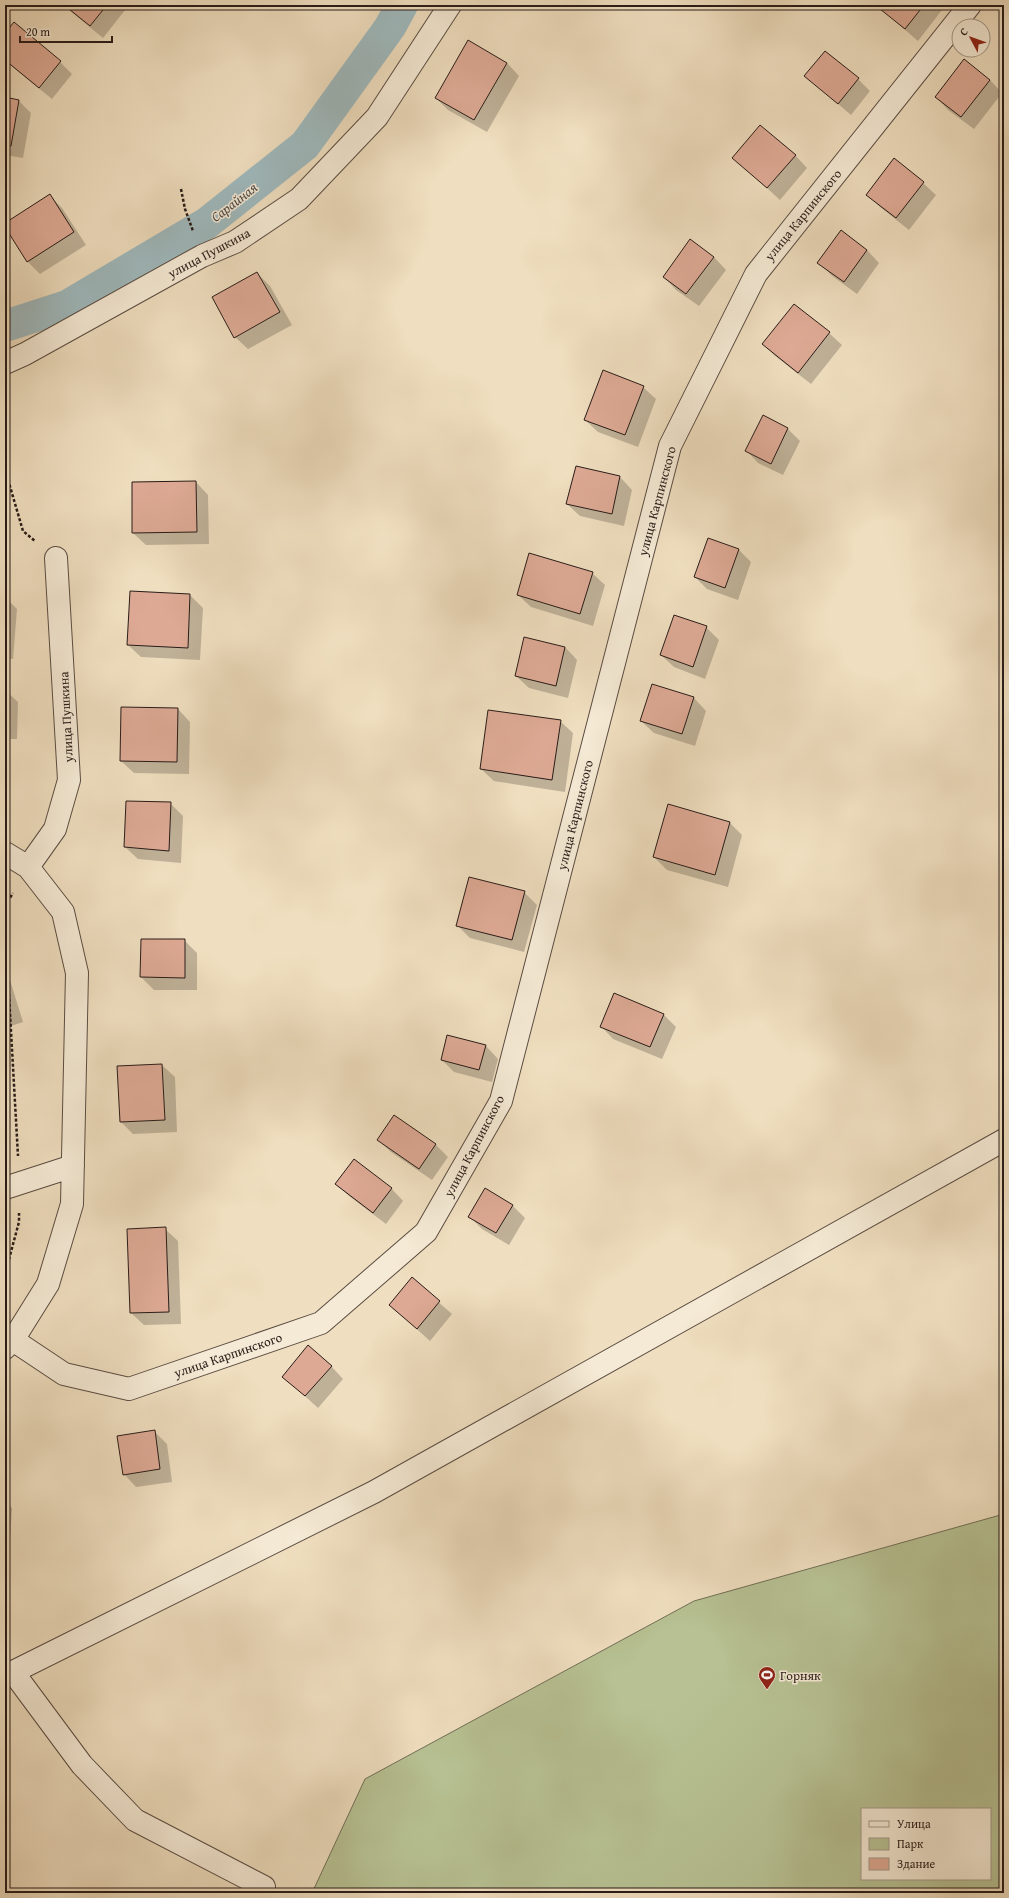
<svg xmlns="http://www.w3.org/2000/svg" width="1009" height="1898" font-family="'Gentium Book Plus',serif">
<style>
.green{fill:#b7c193;stroke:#706e56;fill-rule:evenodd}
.shadow{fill:#0003}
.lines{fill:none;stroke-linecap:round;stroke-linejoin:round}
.canal{stroke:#9fb9bd;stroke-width:32}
.building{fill:#dda994;stroke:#281c18}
.minor-casing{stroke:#5a4c42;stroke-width:24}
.path{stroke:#281c18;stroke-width:2.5;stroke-dasharray:3 2;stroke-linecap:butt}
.minor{stroke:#f5ead5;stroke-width:22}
.labels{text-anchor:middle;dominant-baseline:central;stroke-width:3;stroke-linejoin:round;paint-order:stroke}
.street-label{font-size:13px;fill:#281c18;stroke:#f5ead5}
.poi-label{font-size:13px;fill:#281c18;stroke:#f5ead5;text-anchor:start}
.water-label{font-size:14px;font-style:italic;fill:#4c4b4a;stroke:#f5ead5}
</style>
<rect width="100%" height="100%" fill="#efdebf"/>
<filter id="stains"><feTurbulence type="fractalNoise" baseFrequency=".005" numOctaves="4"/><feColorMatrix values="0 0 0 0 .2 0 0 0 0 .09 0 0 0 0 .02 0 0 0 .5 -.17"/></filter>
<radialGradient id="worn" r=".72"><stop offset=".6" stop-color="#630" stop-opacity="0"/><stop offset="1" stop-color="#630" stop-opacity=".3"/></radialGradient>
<path class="green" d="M1004,1514V1893H312L365,1779L694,1601ZM862,1809H990V1879H862Z"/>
<path class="shadow" d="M63,5H129L103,38Z
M876,5H937L942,10L918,41Z
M5,35L60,62L72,74L52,99L5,61Z
M468,41L507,63L519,76L487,132L448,110L436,98Z
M806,76L858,79L870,91L851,115Z
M990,80L1002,93L974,129L948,110L936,97Z
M5,98L19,101L31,113L23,158L5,155Z
M795,155L807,168L780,200L734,158Z
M894,160L923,183L936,195L909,230L880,207L867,194Z
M50,196L62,208L86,245L40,274L28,262L5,224Z
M841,232L867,250L879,263L857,294L831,275L819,262Z
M690,240L714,257L726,270L699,306L676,290L664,277Z
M257,273L270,286L292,325L248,349L235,337Z
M829,333L842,345L811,384L775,356L763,344Z
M643,387L656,399L638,447L598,432L585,420Z
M788,429L800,441L783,475L758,463L746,450Z
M620,477L632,490L624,526L580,516L567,504Z
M196,482L208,495L209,544L146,545L133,533Z
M708,539L739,550L751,562L738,600L707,589L695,577Z
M592,573L605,585L593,626L531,607L518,595Z
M131,592L190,595L203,608L200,660L141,657L128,645Z
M5,597L17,609L13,659L5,658Z
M706,627L719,640L705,679L674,667L661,655Z
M565,647L577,660L568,698L529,688L516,676Z
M5,690L18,702L17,739H5Z
M694,698L706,711L695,746L654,733L641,721Z
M178,709L190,722L189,774L134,773L121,761Z
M560,721L573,733L565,792L494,781L481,769Z
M170,803L183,816L181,863L138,859L125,847Z
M730,823L742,835L728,887L667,870L654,857Z
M524,892L537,905L524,952L470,938L458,926Z
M184,940L197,953V990H154L141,977Z
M5,964L23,1022L5,1028Z
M663,1014L676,1027L662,1059L613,1039L601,1026Z
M486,1046L498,1059L492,1082L454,1072L442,1060Z
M162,1065L175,1077L177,1132L133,1134L121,1122L118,1067Z
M378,1140L435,1144L448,1157L432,1180L391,1152Z
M336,1184L391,1188L403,1201L386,1224L349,1196Z
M512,1205L525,1218L509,1245L482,1229L469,1216Z
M165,1229L178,1241L181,1324L144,1325L131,1313Z
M412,1279L452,1314L430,1341L390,1305Z
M331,1366L343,1379L318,1408L283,1376Z
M154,1431L167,1444L172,1482L136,1487L124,1474Z
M5,1500L12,1508L10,1540H5Z"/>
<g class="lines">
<path class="canal" d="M5,326L67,306L207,223L305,145L390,27L402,5"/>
</g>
<path class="building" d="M64,5H107L90,26Z
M875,5H924L905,29Z
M14,22L61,61L39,88L5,60V33Z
M468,40L507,63L474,120L435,98Z
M825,51L859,78L838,104L804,76Z
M964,59L990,80L961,117L935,97Z
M5,97L19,100L11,146L5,145Z
M760,125L796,155L767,188L732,158Z
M894,158L924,182L896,218L866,195Z
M50,194L74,232L27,262L5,227V223Z
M841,230L867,250L844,282L817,263Z
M690,239L714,257L686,294L663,277Z
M257,272L280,312L234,338L212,297Z
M794,304L830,332L798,373L762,344Z
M603,370L644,386L625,435L584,420Z
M763,415L788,428L771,464L745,451Z
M576,466L620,476L612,514L566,504Z
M196,481L197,532L132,533V482Z
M708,538L739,549L725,588L694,577Z
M529,553L593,572L580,614L517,595Z
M130,591L190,594L188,648L127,645Z
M674,615L707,626L693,667L660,655Z
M524,637L565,647L556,686L515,676Z
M652,684L694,697L682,734L640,721Z
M121,707L178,708L177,762L120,761Z
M488,710L561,720L552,780L480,769Z
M126,801L171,802L169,851L124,847Z
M668,804L730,822L715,875L653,857Z
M469,877L525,891L512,940L456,926Z
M141,939H185V978L140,977Z
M614,993L664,1014L650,1047L600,1027Z
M447,1035L486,1045L479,1070L441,1060Z
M162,1064L165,1120L120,1122L117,1066Z
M394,1115L436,1144L419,1169L377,1140Z
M354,1159L392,1188L373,1213L335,1184Z
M485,1188L513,1205L496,1233L468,1217Z
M166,1227L169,1312L130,1313L127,1229Z
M412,1277L440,1301L417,1329L389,1305Z
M308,1345L332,1366L305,1396L282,1377Z
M155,1430L160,1469L123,1475L117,1436Z"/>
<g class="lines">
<defs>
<path id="minor" d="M5,363L25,354L202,256L235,242L299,199L377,117L450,5
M5,853L28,867L63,912L77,973L72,1204L48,1284L13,1340L5,1348
M28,867L55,829L69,780L56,558
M5,1188L73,1166
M13,1340L64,1374L129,1389L321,1323L426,1232L501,1101L670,446L756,274L970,5
M13,1672L82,1765L135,1820L264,1887L261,1893
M5,1676L374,1492L1004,1140"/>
</defs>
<use href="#minor" class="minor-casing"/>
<path class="path" d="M181,189L185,209L193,231
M5,455L9,483L23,531L35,541
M5,906L13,893
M5,924L18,1156
M5,1274L19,1222V1213"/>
<use href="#minor" class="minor"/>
</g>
<defs>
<symbol id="stadium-pin" viewBox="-11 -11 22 30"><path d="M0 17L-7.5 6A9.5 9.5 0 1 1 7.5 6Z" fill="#8f2418" stroke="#f5ead5"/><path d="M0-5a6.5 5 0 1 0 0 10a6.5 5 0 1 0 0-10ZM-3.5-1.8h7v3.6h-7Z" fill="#fff"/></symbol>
</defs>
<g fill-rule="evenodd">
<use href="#stadium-pin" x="757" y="1665" width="20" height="27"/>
</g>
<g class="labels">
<g class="street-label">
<text transform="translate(803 215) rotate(-51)">улица Карпинского</text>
<text transform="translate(209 253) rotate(-28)">улица Пушкина</text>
<text transform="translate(657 501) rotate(-75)">улица Карпинского</text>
<text transform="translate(66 717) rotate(-93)">улица Пушкина</text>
<text transform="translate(575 815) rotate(-76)">улица Карпинского</text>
<text transform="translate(474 1146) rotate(-62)">улица Карпинского</text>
<text transform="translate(228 1355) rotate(-19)">улица Карпинского</text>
</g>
<g class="poi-label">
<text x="780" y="1675">Горняк</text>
</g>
<g class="water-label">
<text transform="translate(234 202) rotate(-38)">Сарайная</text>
</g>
</g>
<rect width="1009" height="1898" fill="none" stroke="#efdebf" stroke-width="20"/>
<rect x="6" y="6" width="997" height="1886" fill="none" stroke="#281c18" stroke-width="2"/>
<rect x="10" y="10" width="989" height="1878" fill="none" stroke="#281c18"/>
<rect x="861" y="1808" width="130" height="72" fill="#f5ead5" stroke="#a39889"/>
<rect x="869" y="1821" width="20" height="6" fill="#f5ead5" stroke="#a39889"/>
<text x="897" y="1828" font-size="12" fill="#281c18">Улица</text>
<rect x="869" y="1838" width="20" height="12" fill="#b7c193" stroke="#a39889"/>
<text x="897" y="1848" font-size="12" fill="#281c18">Парк</text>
<rect x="869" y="1858" width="20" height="12" fill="#dda994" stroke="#a39889"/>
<text x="897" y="1868" font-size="12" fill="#281c18">Здание</text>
<g transform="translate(971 38) rotate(311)"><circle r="19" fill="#f5ead5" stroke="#a39889"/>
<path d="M0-3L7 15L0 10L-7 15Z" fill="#8f2418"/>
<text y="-6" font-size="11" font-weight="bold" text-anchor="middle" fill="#281c18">С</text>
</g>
<path d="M20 36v6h92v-6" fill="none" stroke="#281c18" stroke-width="2"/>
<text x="26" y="36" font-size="12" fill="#281c18" stroke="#f5ead5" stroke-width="3" paint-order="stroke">20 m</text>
<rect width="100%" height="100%" filter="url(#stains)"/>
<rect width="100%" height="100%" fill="url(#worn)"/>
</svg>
